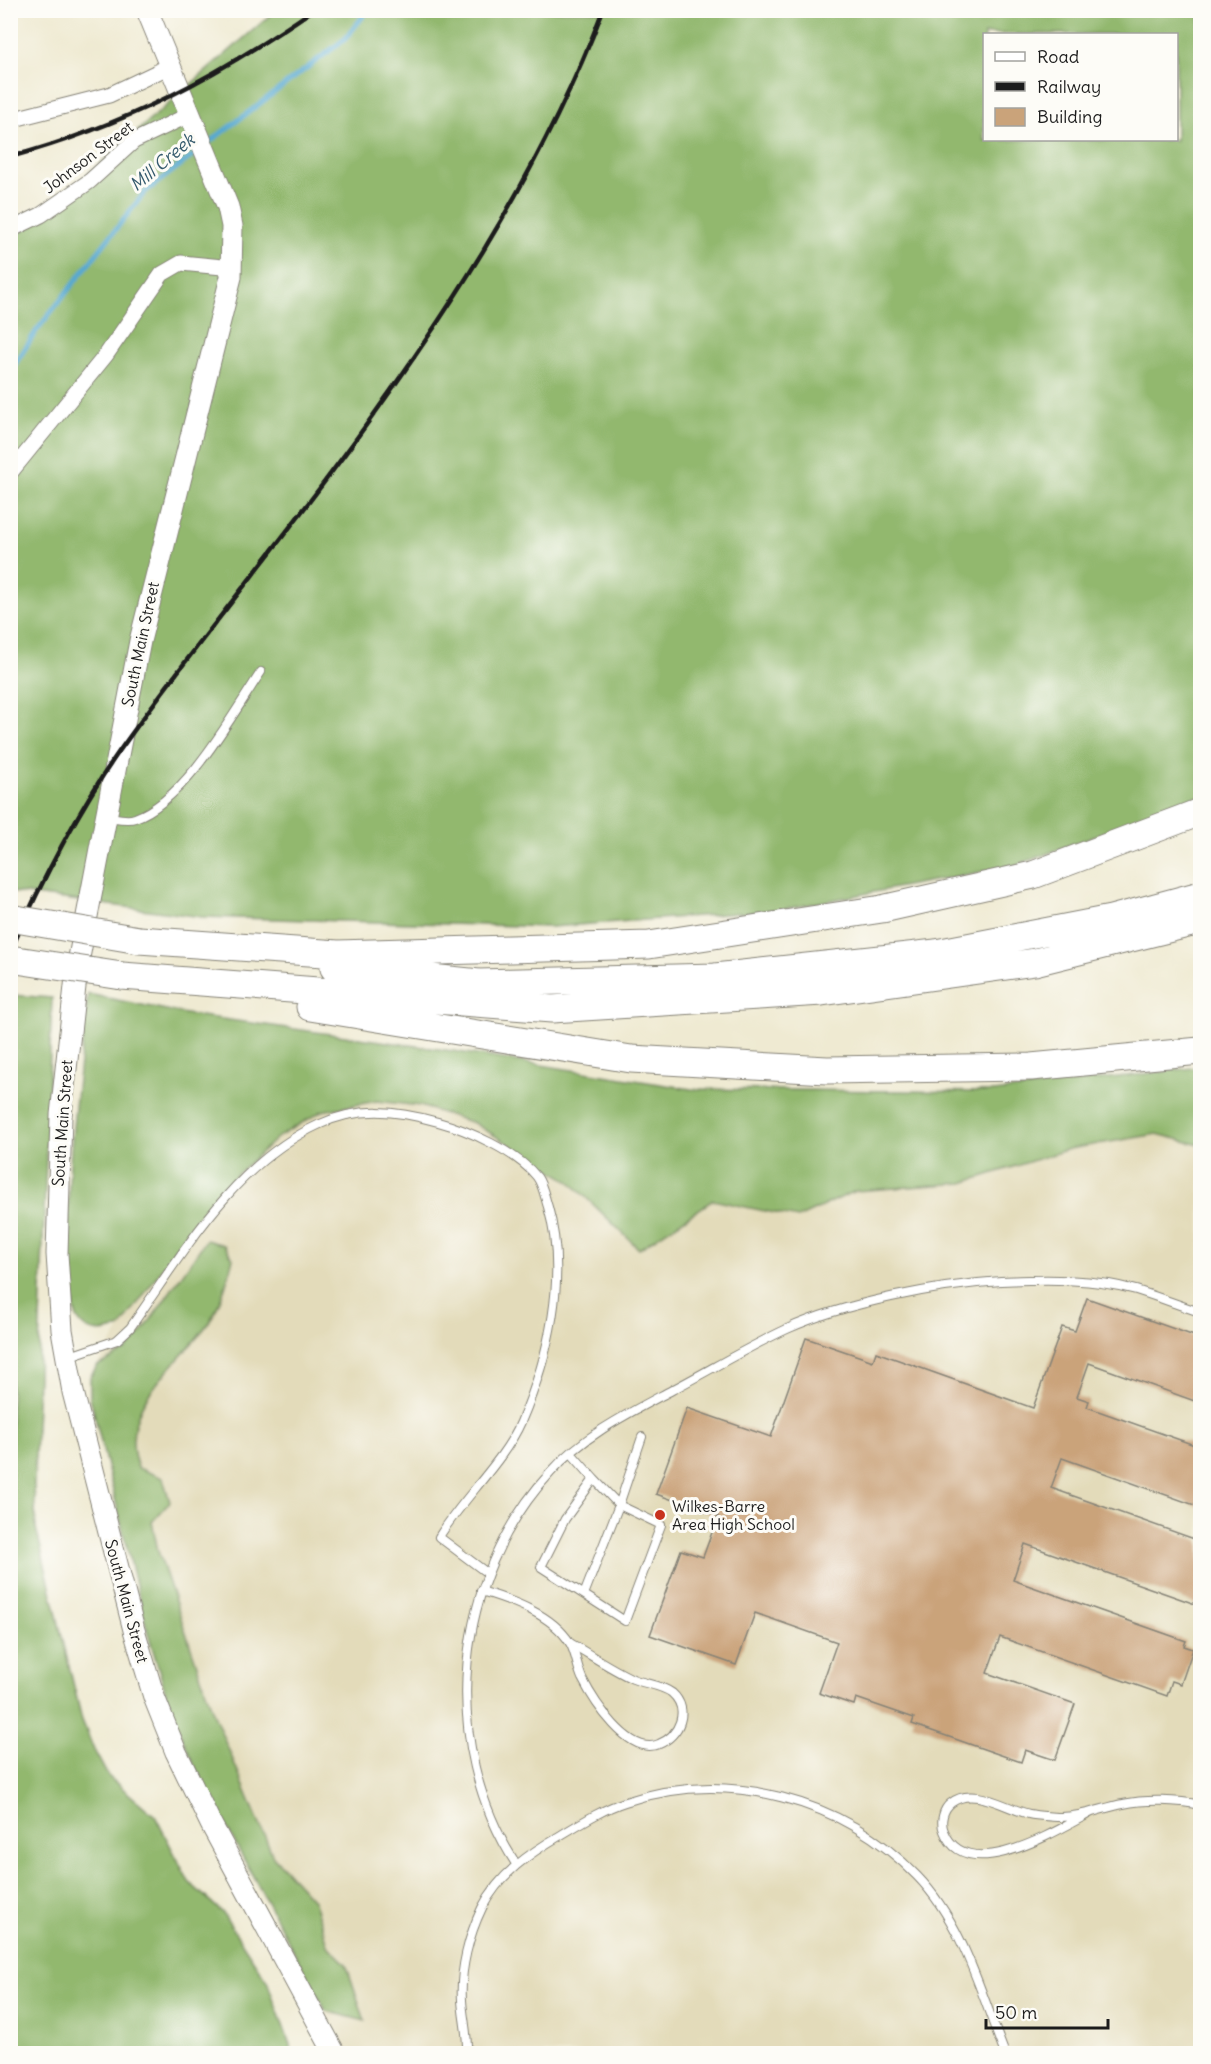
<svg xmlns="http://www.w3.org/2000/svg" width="1211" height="2064" font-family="Delius,sans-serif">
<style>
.built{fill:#e3dbba}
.forest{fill:#92b86e;stroke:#576a45;stroke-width:1.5;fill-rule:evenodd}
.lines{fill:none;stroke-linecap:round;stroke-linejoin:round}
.stream{stroke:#56a9d2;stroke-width:5}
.building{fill:#caa37a}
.lane-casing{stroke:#868377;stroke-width:10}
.street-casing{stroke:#868377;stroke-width:17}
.secondary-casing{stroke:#868377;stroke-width:23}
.highway-casing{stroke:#868377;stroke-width:29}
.lane{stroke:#fff;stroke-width:8}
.street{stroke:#fff;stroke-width:15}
.secondary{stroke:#fff;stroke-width:21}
.highway{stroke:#fff;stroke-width:27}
.rail{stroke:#1c1c1c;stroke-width:4.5}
.highway-bridge-casing{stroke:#868377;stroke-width:29;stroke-linecap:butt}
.highway-bridge{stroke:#fff;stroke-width:27}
.poi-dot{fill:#c8321e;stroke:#fdfcf7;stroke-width:2}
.labels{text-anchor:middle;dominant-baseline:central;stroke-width:6;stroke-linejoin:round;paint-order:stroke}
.street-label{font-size:16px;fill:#1c1c1c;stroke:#fdfcf7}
.poi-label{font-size:16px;fill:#1c1c1c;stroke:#fdfcf7;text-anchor:start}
.water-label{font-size:18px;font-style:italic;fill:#365b6e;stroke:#fdfcf7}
</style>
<rect width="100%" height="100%" fill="#fdfcf7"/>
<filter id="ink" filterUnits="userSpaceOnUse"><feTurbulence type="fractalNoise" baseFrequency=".0167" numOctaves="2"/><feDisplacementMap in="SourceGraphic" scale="12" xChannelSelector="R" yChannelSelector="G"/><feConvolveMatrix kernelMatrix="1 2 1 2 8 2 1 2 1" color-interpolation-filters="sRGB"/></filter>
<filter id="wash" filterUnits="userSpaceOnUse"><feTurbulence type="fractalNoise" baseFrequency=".008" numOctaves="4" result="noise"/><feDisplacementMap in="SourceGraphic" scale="24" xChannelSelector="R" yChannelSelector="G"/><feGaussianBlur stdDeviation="1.35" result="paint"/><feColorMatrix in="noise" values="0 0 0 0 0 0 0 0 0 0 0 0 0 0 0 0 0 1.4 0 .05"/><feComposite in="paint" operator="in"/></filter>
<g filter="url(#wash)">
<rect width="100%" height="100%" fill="#efead2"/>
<path class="built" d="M377,1101L420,1106L474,1123L568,1180L639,1249L713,1200L798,1217L855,1191L963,1183L1069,1149L1158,1134L1200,1145V2053H348L201,1780L172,1714L148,1633L90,1397L89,1385L90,1377L121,1327L198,1218L233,1178L278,1137L322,1111Z"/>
<path class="forest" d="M275,11H1200V796L1017,865L779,910L551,927L202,917L11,892L10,242ZM984,34H1176V140H984Z
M88,994L186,1014L453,1051L691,1089L994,1092L1200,1067V1145L1157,1134L1069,1149L963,1183L855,1191L798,1218L713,1200L639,1249L568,1180L474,1123L420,1106L377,1101L322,1111L278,1137L233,1178L198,1218L121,1327C106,1333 86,1336 77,1318C72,1305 72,1286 71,1272C62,1180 78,1086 88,994Z
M11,995L52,998L34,1485L36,1528L82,1720L94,1750L108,1776L155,1816L189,1882L222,1912L267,1981L293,2053H11Z
M206,1240L224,1245L233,1258C228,1279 222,1301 211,1319C181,1366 114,1404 138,1468L163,1478L170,1502L152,1522L158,1551L213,1712L273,1856L313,1900L329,1947L346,1964L365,2021L326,2011L201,1780L172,1714L148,1633L90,1397V1377L97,1366L125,1351L143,1331Z"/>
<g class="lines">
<path class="stream" d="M208,143L345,39L368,10
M10,372L37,330L145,192L199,151"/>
</g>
<g id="blocks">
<path class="building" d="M1087,1298L1200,1338V1403L1089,1363L1077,1397L1089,1401L1087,1407L1200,1447V1507L1062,1458L1051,1488L1200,1541V1598L1198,1605L1025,1544L1013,1580L1186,1641L1184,1646L1193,1649L1181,1684L1172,1681L1167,1696L1000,1637L987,1673L1075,1704L1055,1760L1025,1750L1021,1762L912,1724L914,1718L856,1698L854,1705L819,1693L837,1642L755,1613L736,1665L650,1635L681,1550L703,1557L718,1516L656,1494L687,1408L771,1437L806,1338L873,1361L876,1352L1033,1408L1062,1327L1075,1331Z"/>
</g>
</g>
<g filter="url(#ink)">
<use href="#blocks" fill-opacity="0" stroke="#868377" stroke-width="1.5"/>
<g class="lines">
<defs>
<path id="lane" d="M108,817C116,818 128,821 135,818C186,800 232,715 261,672
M67,1357L117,1340L130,1328C182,1255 233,1164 318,1125C358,1106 396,1110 438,1122C468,1130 517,1152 537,1177C543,1185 545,1198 548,1207C568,1276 549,1357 521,1422C504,1461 462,1499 439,1537L487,1573
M571,1453L594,1479L565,1519L541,1567L625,1621L661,1525L619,1505L642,1437
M481,1591C511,1600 552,1614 570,1643C576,1653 577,1667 582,1678C593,1700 629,1757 659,1744C679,1736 691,1710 672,1693C662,1685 645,1684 633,1679C611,1669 591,1655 570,1643
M585,1592L619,1505L594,1479
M1092,1812C1059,1829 966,1888 944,1831C940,1822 943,1809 951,1803C973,1785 1007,1809 1029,1814C1038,1816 1048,1816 1057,1817C1079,1818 1102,1808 1123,1804C1146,1799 1178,1800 1200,1805
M516,1864C438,1743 453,1578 551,1472C584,1435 629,1413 672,1390C710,1370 748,1347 787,1329C844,1303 939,1285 1001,1281C1045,1279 1094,1278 1136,1290C1158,1297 1179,1305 1200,1312
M467,2054C468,2035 463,2018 462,2000C460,1969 469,1935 482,1908C499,1874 530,1853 561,1835C581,1823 603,1809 625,1802C728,1768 843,1799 917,1876C963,1923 981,1994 1005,2054"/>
<path id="street" d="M10,120L109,95L170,66
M10,230L41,215L90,181L134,141L189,115
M10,473L106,355L162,274L181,263L233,268"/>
<path id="secondary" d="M147,10L228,207L232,226L231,277L140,641L77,968L61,1115L57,1254L62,1330L73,1392L134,1630L154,1697L176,1752L211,1824L335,2054"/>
<path id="highway" d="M139,940L338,954L649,945L882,909L1033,875L1200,812
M334,968L479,983L715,977L936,953L1111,919L1200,895
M122,976L552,1009L822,992L1035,962L1200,921
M310,1007L631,1059L827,1070L1031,1067L1200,1051"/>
</defs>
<use href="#lane" class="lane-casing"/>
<use href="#street" class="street-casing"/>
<use href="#secondary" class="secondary-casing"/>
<use href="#highway" class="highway-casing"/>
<use href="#lane" class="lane"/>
<use href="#street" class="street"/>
<use href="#secondary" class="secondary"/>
<use href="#highway" class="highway"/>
<path class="rail" d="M10,157C124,126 216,77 313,10
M10,952C41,882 76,813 120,750C187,655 262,566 331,473C439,328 538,180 603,10"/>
<defs>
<path id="highway-bridge" d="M10,918L139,940
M10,959L122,976"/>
</defs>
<use href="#highway-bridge" class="highway-bridge-casing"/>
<use href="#highway-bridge" class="highway-bridge"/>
</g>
</g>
<circle class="poi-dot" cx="660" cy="1515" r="6"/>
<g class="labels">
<g class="street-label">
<text transform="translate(88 157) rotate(-37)">Johnson Street</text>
<text transform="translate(140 644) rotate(-78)">South Main Street</text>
<text transform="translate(62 1123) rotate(-86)">South Main Street</text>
<text transform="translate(127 1601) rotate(75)">South Main Street</text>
</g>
<g class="poi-label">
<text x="672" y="1506">Wilkes-Barre<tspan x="672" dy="18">Area High School</tspan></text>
</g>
<g class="water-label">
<text transform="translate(162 162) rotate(-40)">Mill Creek</text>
</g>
</g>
<rect width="1211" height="2064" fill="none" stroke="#fdfcf7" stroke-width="36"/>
<rect x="983" y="33" width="195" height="108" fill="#fdfcf7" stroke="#a3a29f" stroke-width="1.5"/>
<rect x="995" y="52" width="30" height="9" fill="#ffffff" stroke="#a3a29f" stroke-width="1.5"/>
<text x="1037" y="63" font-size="18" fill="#1c1c1c">Road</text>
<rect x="995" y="82" width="30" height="9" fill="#1c1c1c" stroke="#a3a29f" stroke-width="1.5"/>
<text x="1037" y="93" font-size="18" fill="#1c1c1c">Railway</text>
<rect x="995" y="108" width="30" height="18" fill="#caa37a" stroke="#a3a29f" stroke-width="1.5"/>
<text x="1037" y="123" font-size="18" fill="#1c1c1c">Building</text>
<path d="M986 2019v9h122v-9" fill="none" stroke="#1c1c1c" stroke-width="3"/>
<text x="995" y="2019" font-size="18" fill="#1c1c1c" stroke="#fdfcf7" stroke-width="4.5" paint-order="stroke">50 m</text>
</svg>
